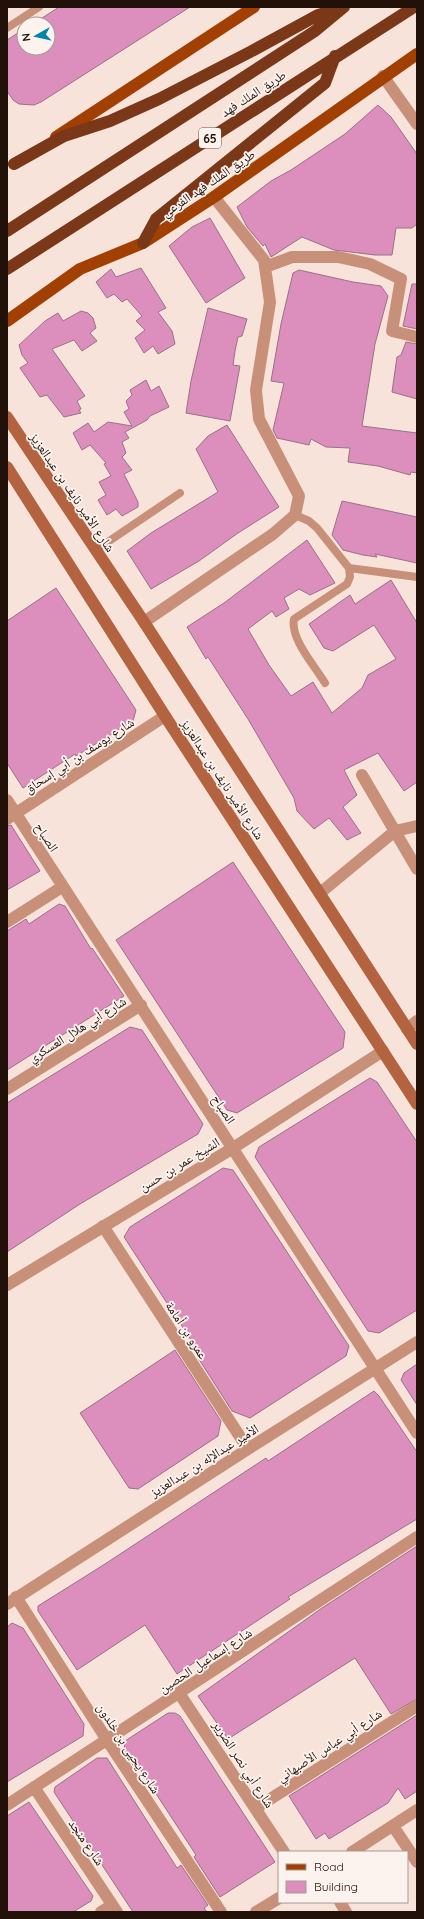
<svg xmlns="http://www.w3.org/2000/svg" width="424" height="1919" font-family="Quicksand,'Noto Naskh Arabic',sans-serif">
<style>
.building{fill:#dc8fbd;stroke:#9b6f88}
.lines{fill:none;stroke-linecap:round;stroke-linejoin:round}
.lane{stroke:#c89079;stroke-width:8}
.street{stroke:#c89079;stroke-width:12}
.secondary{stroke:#b36340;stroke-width:12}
.primary{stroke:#a24004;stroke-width:12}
.highway{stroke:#7a3819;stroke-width:12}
.labels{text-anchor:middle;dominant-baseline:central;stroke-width:3.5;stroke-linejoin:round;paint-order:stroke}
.shield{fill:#fdf3ee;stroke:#64554e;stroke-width:1}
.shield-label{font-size:12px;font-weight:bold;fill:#221109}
.street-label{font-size:13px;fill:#221109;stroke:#fdf3ee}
</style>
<rect width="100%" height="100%" fill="#f8e3da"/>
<path class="building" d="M59,7H190L41,102L34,105L19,104L13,100L7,91V40L24,29V48H48V24H33Z
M378,105L391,117L417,154V224L412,228H396L392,255H375L334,250L302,237L271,257L265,244L263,246L247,227L237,207L271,181L291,170L345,134Z
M210,218L245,278L206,303L169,246L192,227Z
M141,268L166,308L158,312L172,331L175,344L158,354L153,346L144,353L135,338L145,330L136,321L142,316L127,299L122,302L114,294L107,298L96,282L111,269L116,277Z
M299,270L353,282L381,286L388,296L375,344L362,426L417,433V473L411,472L410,475L378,466L348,462L350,448L326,447L311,439L309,445L277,438L273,430L284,383L271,381L281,324L293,273Z
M412,284H417V329L403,326Z
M208,308L247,319L242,336L238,337L235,351L233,365L240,366L230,421L186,413L191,381Z
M81,311L88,313L93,318L96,328L90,333L97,341L82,351L74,340L52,349L85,396L77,401L81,409L79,410L81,413L64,417L47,395L40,397L20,368L28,363L22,355L19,345L45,321L58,313L63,321Z
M406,342L417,344V399L392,392L397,357L401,355Z
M146,380L151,391L159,386L169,407L150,416L147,420L125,432L129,438L122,442L126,453L122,457L132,470L124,474L138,502V507L122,516L116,509L107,515L98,500L106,495L99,482L111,476L104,464L106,463L90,445L82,450L73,433L88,423L94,432L108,422L132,426L124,412L129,409L126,401L132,395L130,390Z
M227,425L279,507L238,533L199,561L151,589L127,551L151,533L218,492L196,449L208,436Z
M342,501L417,517V563L375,554L377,557L363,555L343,550L332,535Z
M307,540L335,583L310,595L299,589L284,598L289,609L276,617L272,611L248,629L269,665L291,696L313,682L332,713L362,688L368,675L396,659L374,625L333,651L324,648L309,624L350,595L355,604L391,580L417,623V782L404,791L378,753L344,770L357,795L343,807L361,833L347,840L329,818L314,829L297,811L294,798L248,719L208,657L206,659L187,627L224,603Z
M56,588L136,710L133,721L76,756L75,754L23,788L7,763V621Z
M11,825L40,871L7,890V826Z
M233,862L345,1032L343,1048L237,1113L227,1110L116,940Z
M59,904L65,906L91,949L92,948L124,996L7,1070V931L26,919L29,924Z
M130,1027L142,1030L203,1124L198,1134L80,1204L7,1252V1103Z
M370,1078L377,1082L417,1142V1310L379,1333L368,1331L255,1157L259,1147Z
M223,1168L233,1170L349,1346L346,1356L250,1418L232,1411L188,1342L191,1340L124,1237L130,1227Z
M175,1350L221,1421L218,1436L138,1489L129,1488L80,1413Z
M417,1364V1405L401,1380L404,1373Z
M374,1391L379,1396L417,1452V1519L288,1597L290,1599L177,1674L145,1625L77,1670L38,1611V1606L105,1564L266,1458L268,1461Z
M417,1546V1699L391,1714L355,1658L228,1739L198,1696L322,1608Z
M12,1623L23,1628L84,1724L83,1736L7,1782V1627Z
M168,1713H175L180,1716L275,1862L220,1897L194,1857L196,1855L136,1763L133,1765L124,1752L125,1741Z
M417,1715V1791L405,1799L398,1788L388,1803L329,1839L325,1833L316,1839L289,1796Z
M97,1758H107L177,1868L181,1865L208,1905L204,1908L207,1912H133L54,1792L55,1787Z
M29,1802L93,1896L91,1901L73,1912H7V1816Z"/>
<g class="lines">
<path class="lane" d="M7,28L39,7
M295,515L309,521L317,528L349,568L350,577L347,584L294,619C290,639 315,666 325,683
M96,550L180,493
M349,568L417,577"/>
<path class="street" d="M383,76L417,124
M265,267L292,257H338L370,264L401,279L392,331L417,337
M144,622L273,534L295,515L299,496L259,419L256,390L270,302L264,260L214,197
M362,775L417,869
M7,800L417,1433
M7,819L165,716
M320,893L395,831L417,826
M7,922L62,887
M407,1029L417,1021
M7,1089L141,1005
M103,1226L248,1449
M7,1285L233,1148L383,1051
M16,1597L107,1740L221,1912
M7,1604L248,1449L417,1342
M179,1693L284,1852
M34,1787L117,1912
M7,1805L417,1537
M256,1808L417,1706
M393,1826L417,1862
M352,1852L417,1810
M340,1902L346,1912
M101,1912L112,1905
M256,1912L279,1898"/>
<path class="secondary" d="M7,417L144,622L417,1044
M7,467L165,716L417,1104"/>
<path class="primary" d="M56,137L254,7
M7,321L80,269L143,243L214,197L417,54"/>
<path class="highway" d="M14,164L64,136L110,121L159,99L250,52L318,15L339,9
M7,231L315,31L344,7
M143,243L156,219L325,83L335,56
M7,269L414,7"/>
</g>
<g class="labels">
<rect class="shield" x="199" y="128" width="22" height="20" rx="3"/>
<g class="shield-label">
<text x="210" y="138">65</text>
</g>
<g class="street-label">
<text transform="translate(253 93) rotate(-33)">طريق الملك فهد</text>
<text transform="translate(208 183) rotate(-34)">طريق الملك فهد الفرعي</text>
<text transform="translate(73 492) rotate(56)">شارع الأمير نايف بن عبدالعزيز</text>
<text transform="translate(79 755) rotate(-33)">شارع يوسف بن أبي إسحاق</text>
<text transform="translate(223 779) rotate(57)">شارع الأمير نايف بن عبدالعزيز</text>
<text transform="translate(47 837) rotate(57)">الصباح</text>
<text transform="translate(77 1029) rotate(-32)">شارع أبي هلال العسكري</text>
<text transform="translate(224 1109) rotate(57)">الصباح</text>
<text transform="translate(179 1164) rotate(-31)">الشيخ عمر بن حسن</text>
<text transform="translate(187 1330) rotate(57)">عمرو بن أمامة</text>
<text transform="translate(204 1460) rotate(-32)">الأمير عبدالإله بن عبدالعزيز</text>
<text transform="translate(205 1660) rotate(-33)">شارع إسماعيل الحصين</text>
<text transform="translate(329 1745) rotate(-33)">شارع أبي عباس الأصبهاني</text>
<text transform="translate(129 1748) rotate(57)">شارع يحيى بن خلدون</text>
<text transform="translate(244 1764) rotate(57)">شارع أبي نصر الضرير</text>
<text transform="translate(87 1842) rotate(56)">شارع منجد</text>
</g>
</g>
<rect width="424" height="1919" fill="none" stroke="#221109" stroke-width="16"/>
<rect x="278" y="1851" width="130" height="52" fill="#fdf3ee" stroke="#a59992"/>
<rect x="286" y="1864" width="20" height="6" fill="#a24004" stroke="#a59992"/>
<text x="314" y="1871" font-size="12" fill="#221109">Road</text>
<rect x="286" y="1881" width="20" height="12" fill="#dc8fbd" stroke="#a59992"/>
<text x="314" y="1891" font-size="12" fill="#221109">Building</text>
<g transform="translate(36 36) rotate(262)"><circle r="19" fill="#fdf3ee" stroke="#a59992"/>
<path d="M0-3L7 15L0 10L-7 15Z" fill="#0086a8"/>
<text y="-6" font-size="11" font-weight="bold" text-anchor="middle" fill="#221109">N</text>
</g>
</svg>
